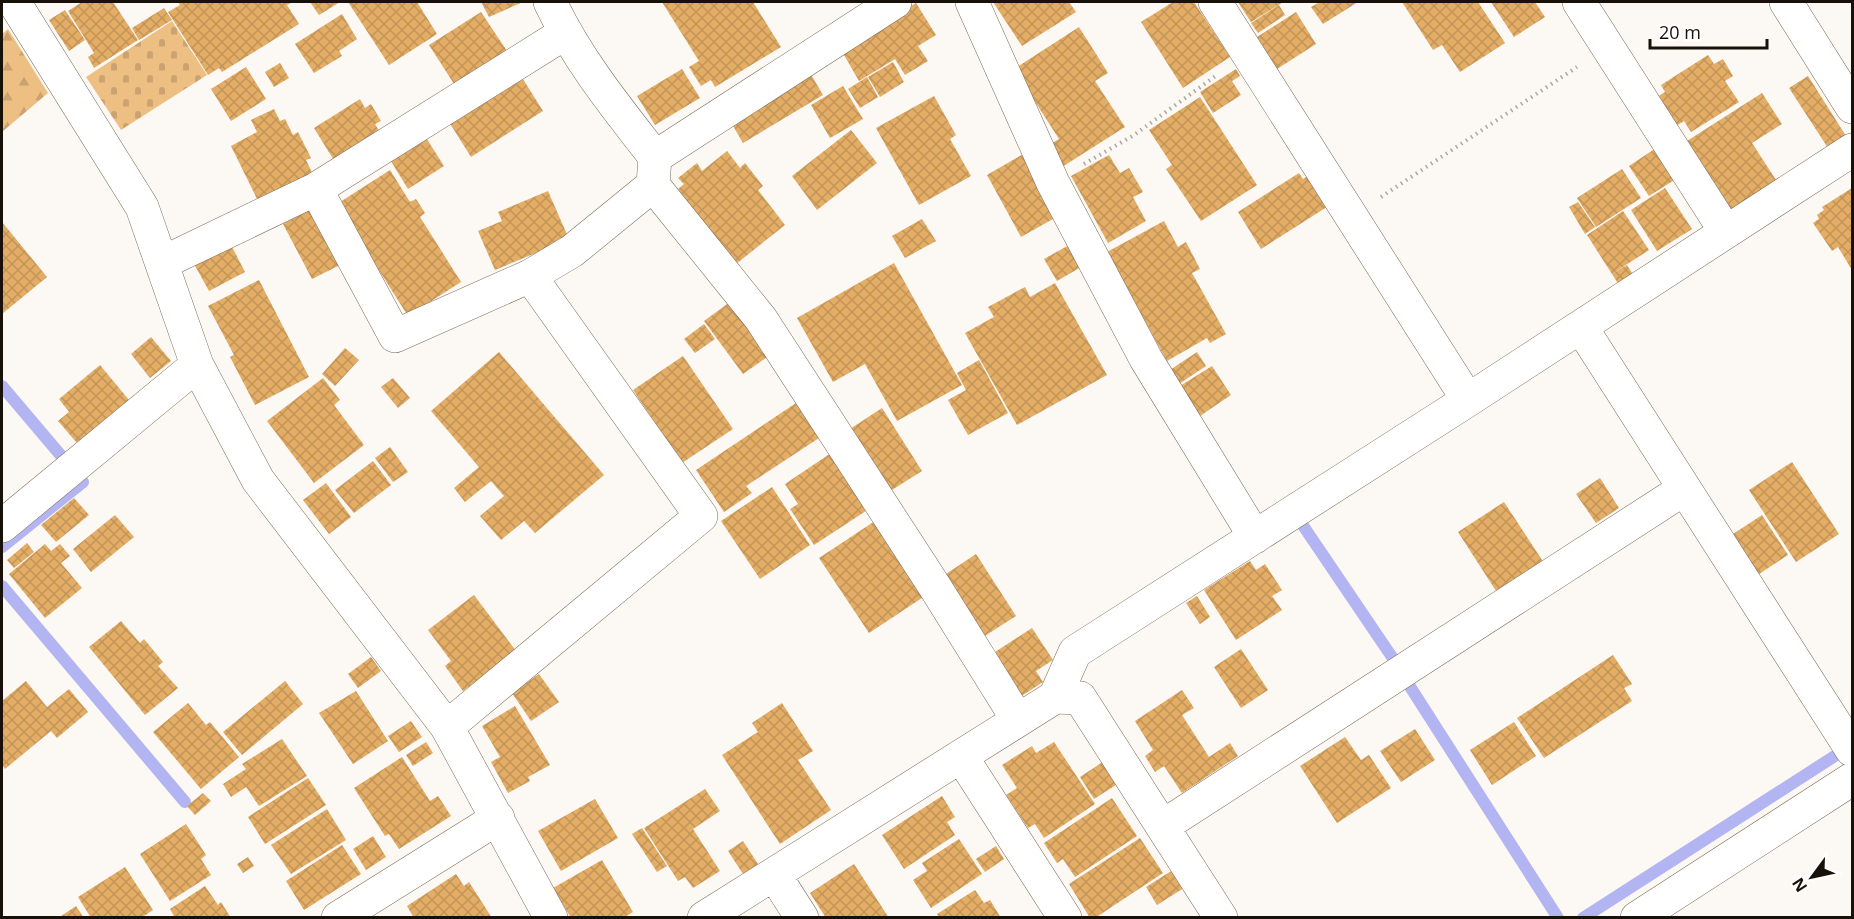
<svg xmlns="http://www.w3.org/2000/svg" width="1854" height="919" font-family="'Open Sans',sans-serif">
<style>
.forest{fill:url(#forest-firs)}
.cemetery{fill:url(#cemetery-stones)}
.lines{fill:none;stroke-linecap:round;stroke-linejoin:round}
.stream{stroke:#b3b5f3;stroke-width:12}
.building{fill:url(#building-cross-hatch)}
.street-casing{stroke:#7d6c58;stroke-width:34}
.path{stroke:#aca7a1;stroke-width:4;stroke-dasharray:1.5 4.5;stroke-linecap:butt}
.street{stroke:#fff;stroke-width:33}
</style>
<defs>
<pattern id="forest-firs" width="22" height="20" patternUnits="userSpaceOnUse" patternTransform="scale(1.5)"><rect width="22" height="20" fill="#eebf83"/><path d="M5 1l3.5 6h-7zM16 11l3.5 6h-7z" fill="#cba370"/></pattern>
<pattern id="cemetery-stones" width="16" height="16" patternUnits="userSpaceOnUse" patternTransform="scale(1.5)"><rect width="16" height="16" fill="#eebf83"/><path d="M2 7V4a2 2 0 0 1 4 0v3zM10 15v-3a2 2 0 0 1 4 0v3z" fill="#cba370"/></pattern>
<pattern id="building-cross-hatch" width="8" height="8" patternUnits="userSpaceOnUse" patternTransform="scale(1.5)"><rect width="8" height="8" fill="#e3ad66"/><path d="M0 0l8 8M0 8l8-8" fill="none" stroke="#c29457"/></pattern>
</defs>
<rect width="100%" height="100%" fill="#fcf8f4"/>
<path class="forest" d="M8,29L48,93L2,132V34Z"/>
<path class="cemetery" d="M172,21L207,75L121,130L86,77Z"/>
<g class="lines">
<path class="stream" d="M2,386L63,458
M1304,527L1394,660
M2,547L83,482
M2,586L185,802
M1409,685L1558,918
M1583,918L1841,752"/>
</g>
<path class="building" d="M82,2H113L138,40L94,68L88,57L94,53L68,11Z
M178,2H293L287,5L299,24L222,72L219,68L208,75L168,12L180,5Z
M310,2H340L319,15Z
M348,2H417L437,34L389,65Z
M481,2H523L489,17Z
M662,2H753L781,47L715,87L711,80L701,86L689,67L699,61Z
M993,2H1069L1076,12L1022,46Z
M1173,2H1194L1230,57L1183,88L1141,22Z
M1238,2H1283L1251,22Z
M1320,2H1358L1323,24L1311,7Z
M1402,2H1478L1505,43L1460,72L1442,45L1433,50Z
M1491,2H1535L1545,17L1514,37Z
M916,3L936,35L918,46L928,61L905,75L895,59L859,81L840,48Z
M1279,5L1285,15L1258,33L1251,23Z
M164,8L172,20L139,40L132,28Z
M65,10L85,40L69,51L49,20Z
M481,12L509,54L456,87L429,45Z
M1296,12L1316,44L1277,69L1257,37Z
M342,14L357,39L339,51L342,56L314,73L295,44Z
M1079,27L1108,73L1095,81L1125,127L1062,167L1049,145L1059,139L1014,69Z
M1708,55L1714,64L1723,59L1733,76L1725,81L1739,102L1691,132L1684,121L1676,126L1657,97L1665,92L1661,85Z
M893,62L904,82L880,97L868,77Z
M280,63L289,78L274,87L265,72Z
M246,67L266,99L231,121L211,89Z
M682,69L700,98L655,125L637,96Z
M1236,69L1240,76L1232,81L1241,95L1213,113L1200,92Z
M809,71L823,95L743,143L729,119Z
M521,76L543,111L471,157L449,122Z
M1808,76L1846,136L1828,148L1789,88Z
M867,77L878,97L860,108L848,89Z
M843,86L863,119L830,138L811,105Z
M1762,93L1782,124L1752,143L1778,183L1733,212L1687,141Z
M934,96L956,135L950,139L971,176L919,205L876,128Z
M1200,97L1257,185L1201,221L1166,169L1172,165L1149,130Z
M360,99L365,108L371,104L381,121L375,124L381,134L335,162L314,128Z
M274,109L280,121L285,119L293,135L298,132L311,158L306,160L315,179L260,205L231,146L257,132L251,120Z
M851,130L877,163L817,210L792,176Z
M425,136L444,166L408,189L389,158Z
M1656,148L1676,179L1649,196L1629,166Z
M727,151L740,168L745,163L763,186L758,190L785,225L736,264L678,189L684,184L678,178L697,163L702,171Z
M1025,153L1060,215L1021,237L987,175Z
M1109,155L1120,173L1129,168L1143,192L1133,197L1146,221L1108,243L1071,176Z
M1622,169L1641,198L1596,227L1577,198Z
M390,170L410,202L416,199L425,213L420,217L461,282L408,316L337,204Z
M1299,173L1303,179L1311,174L1330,205L1261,249L1238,212Z
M1665,188L1692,229L1657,251L1631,210Z
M1852,188V270L1838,247L1832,251L1813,223L1819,219L1817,215L1824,210L1822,207Z
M548,191L569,239L495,270L478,231L502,221L498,212Z
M1578,202L1595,227L1585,234L1569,207Z
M313,208L342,264L312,279L283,224Z
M1623,211L1649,250L1612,274L1587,235Z
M922,219L936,241L905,258L892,236Z
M1164,221L1178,247L1186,242L1200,269L1192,273L1226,334L1210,343L1207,338L1167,361L1107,252Z
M2,222L47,277L2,314Z
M230,243L245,272L209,291L193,262Z
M1069,245L1081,267L1057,281L1044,259Z
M894,263L962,385L897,421L865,364L833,382L797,318Z
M1627,265L1634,276L1619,285L1612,274Z
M259,280L309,377L255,405L230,357L234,355L208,306Z
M1055,283L1107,375L1017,425L965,333L994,317L988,307L1025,287L1030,297Z
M734,299L773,353L743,374L704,321Z
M704,324L715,339L695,353L684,339Z
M151,337L171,361L150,378L131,354Z
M345,348L359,360L335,386L322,374Z
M499,352L604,475L535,533L524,521L501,540L480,516L504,496L491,481L465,502L454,488L479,467L431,411Z
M1197,352L1206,366L1179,384L1170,370Z
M683,356L733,429L682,463L633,390Z
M979,360L1008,413L968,435L948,400L966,390L957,373Z
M100,365L129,400L77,443L58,421L69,412L59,399Z
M1212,366L1231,395L1200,416L1180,386Z
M323,378L340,400L334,405L364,445L314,483L267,421Z
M393,378L410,398L398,408L381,387Z
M796,403L819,438L746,486L752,493L724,512L696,470Z
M882,408L922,471L884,495L844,433Z
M390,447L408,472L393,482L375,458Z
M834,451L875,505L814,545L790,509L798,504L785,484Z
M373,461L391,485L354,513L335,490Z
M1792,462L1839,534L1796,562L1749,490Z
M1600,478L1619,508L1596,523L1576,494Z
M326,483L351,517L329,534L303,500Z
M772,487L810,545L760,579L721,521Z
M74,498L89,515L56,542L41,525Z
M1504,502L1544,563L1498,594L1458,532Z
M115,515L134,537L91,572L73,549Z
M1762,515L1788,555L1756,576L1730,536Z
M878,519L928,594L869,633L819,558Z
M27,543L34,552L14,568L7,560Z
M45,544L51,551L60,544L70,556L61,563L82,588L45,618L9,574Z
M976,554L1016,616L980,639L940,578Z
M1250,561L1256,570L1265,564L1282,590L1272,596L1282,610L1236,640L1204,590Z
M474,595L516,651L463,691L445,666L451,661L428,630Z
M1197,596L1210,617L1200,624L1186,603Z
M121,621L140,643L144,639L163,662L158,666L178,688L145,715L89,647Z
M1032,628L1053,660L1036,671L1043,682L1017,699L989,656Z
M1241,649L1268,690L1241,708L1214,667Z
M1613,655L1632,684L1624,688L1632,701L1544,758L1517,718Z
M371,657L381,671L358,688L348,674Z
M539,674L559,702L531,721L512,693Z
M26,681L47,707L69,689L88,712L57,738L51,731L5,769L2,765V701Z
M285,681L303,704L242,755L223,732Z
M1182,690L1194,708L1182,715L1209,757L1230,743L1238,756L1182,793L1164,766L1155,772L1145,756L1153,750L1135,721Z
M356,691L388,741L353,764L319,713Z
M188,703L206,725L210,722L239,757L201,789L153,732Z
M782,703L813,751L798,760L831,810L780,844L722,755L758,732L752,723Z
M515,706L550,765L528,777L530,781L508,793L491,762L500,757L482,726Z
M411,721L422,737L399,752L388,736Z
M1514,722L1536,756L1492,785L1470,750Z
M1415,729L1435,760L1401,782L1380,751Z
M1345,737L1361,760L1369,755L1391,788L1337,823L1300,766Z
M282,739L307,776L259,806L246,787L231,797L223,784L246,769L242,764Z
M426,742L433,753L413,766L406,755Z
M1054,742L1095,804L1044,838L1035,824L1028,828L1006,795L1017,788L1002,765L1032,746L1036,753Z
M402,757L430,801L438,796L451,816L399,849L389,834L385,836L354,788Z
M1104,761L1119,783L1094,799L1080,777Z
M308,778L326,805L265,844L248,817Z
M705,789L720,811L693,829L720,871L693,888L685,877L678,881L644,828Z
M203,793L211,801L195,815L187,806Z
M942,796L955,817L947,822L955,835L904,869L882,835Z
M1112,798L1137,836L1075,877L1063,859L1057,863L1044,843Z
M595,799L618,838L561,871L538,831Z
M327,809L346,840L291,874L271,845Z
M186,824L206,855L201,859L211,875L170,901L140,854Z
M642,828L667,866L657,872L632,834Z
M373,836L386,857L366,870L353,849Z
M1140,838L1163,873L1095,918H1090L1069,884Z
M959,839L982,874L931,908L913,880L927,871L922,863Z
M743,841L758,864L743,874L728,851Z
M342,845L361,874L304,910L286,881Z
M996,846L1004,859L985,872L976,859Z
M248,857L254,866L243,873L237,864Z
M602,860L633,912L623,918H571L553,888Z
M854,864L889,918H826L810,893Z
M125,867L153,910L141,918H91L78,897Z
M1176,868L1187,886L1157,905L1146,887Z
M456,874L464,886L469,882L492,918H414L407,906Z
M205,886L218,905L221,902L231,918H175L170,909Z
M975,890L984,903L990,900L1001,918H940L937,914Z
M76,906L84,918H58Z"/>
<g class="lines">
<defs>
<path id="street" d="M14,2L142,207L197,365L258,480L447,727L551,918
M550,2C577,59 616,107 655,157L653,185L761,319L935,587L1018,720
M972,2L1053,183L1146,359L1255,537
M1215,2L1468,400
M1579,2L1726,232
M1786,2L1852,107
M655,157L895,2
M316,189L395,336L530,276L572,251L653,185
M162,263L316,189L565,33
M1581,327L1852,750
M2,526L197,365
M1055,697L1080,698L1221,918
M447,727L701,516L530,276
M961,756L1065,918
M1163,826L1684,489
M774,874L802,918
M338,918L498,818
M704,918L1055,697L1075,652L1468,400L1852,150
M1637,918L1852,779"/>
</defs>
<use href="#street" class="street-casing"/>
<path class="path" d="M1084,164L1134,135L1217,75
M1381,197L1577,67"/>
<use href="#street" class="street"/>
</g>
<rect width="1854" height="919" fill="none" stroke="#181109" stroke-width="6"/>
<g transform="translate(1812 877) rotate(237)" stroke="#ffffff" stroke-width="4.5" paint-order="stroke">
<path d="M0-4.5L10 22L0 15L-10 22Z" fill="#181109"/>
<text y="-9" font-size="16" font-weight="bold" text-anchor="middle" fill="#181109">N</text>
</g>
<path d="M1650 39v9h117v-9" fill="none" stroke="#181109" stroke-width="3"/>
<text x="1659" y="39" font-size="18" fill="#181109" stroke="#ffffff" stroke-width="4.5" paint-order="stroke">20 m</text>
</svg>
